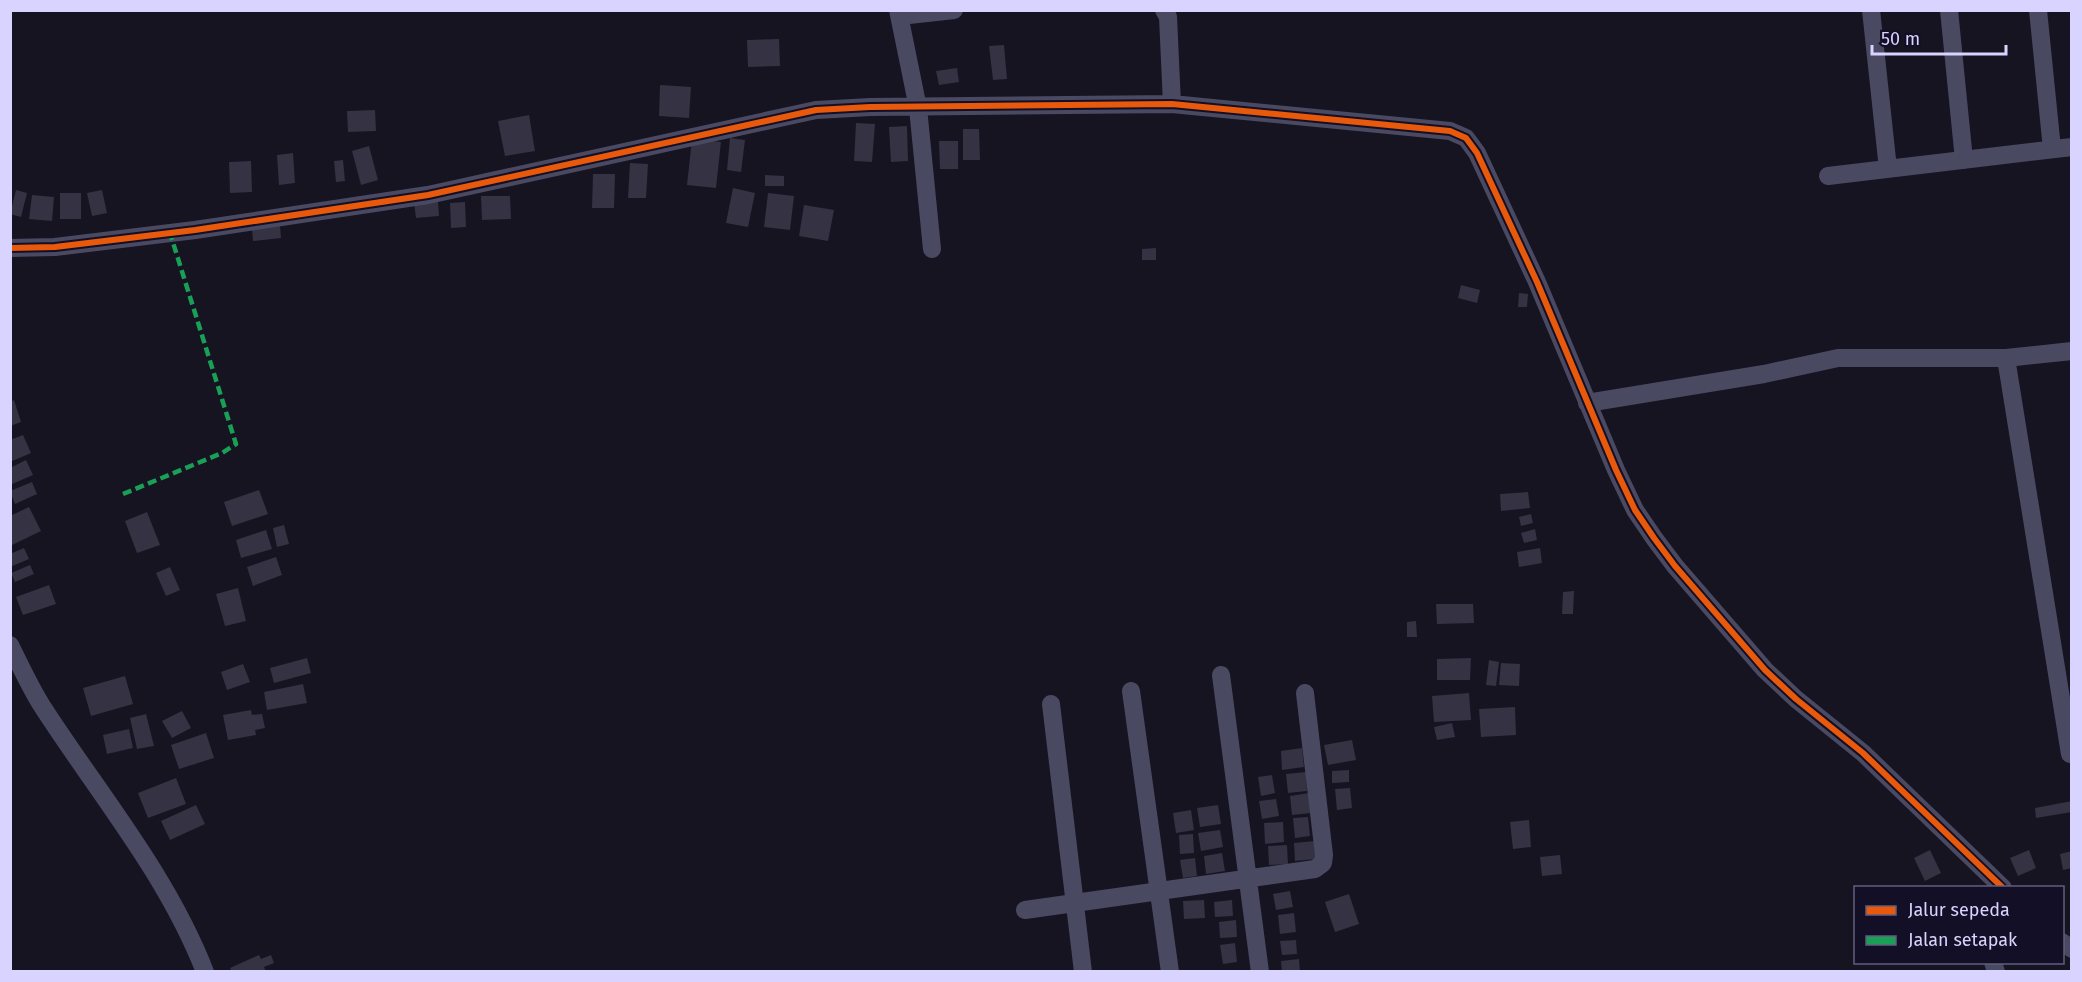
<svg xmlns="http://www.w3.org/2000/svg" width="2082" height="982" font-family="'Fira Sans',sans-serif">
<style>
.building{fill:#343243}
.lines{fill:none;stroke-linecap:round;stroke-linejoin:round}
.minor{stroke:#4a4962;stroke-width:18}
.quiet{stroke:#1a9f57;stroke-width:4.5;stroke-dasharray:9 4.5;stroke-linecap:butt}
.cycleway-casing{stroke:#130f26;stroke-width:10}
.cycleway{stroke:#e8590c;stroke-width:6}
</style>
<rect width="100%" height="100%" fill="#161421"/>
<path class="building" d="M779,39L780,66L748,67L747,40Z
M1004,45L1007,79L993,80L989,46Z
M957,68L959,82L939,85L936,71Z
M660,85L691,87L689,118L659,116Z
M375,110L376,131L348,132L347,111Z
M529,115L535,151L505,156L498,121Z
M856,123L875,124L872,162L854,161Z
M907,126L908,161L891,162L889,127Z
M963,129H979L980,160H963Z
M730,138L745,140L741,172L727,170Z
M692,139L721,142L716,188L687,185Z
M939,141H958V169H940Z
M369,146L378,180L361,185L352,151Z
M293,153L295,183L279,185L277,155Z
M343,160L345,181L336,182L334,161Z
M251,161L252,192L230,193L229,162Z
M630,163L648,164L646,198H628Z
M593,174H615L614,208H592Z
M765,175L784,176V186H765Z
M733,188L755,193L748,227L726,223Z
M16,190L27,193L21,217L10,214Z
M102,190L107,213L92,216L87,193Z
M60,193H81V219H60Z
M768,193L794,196L790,230L764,227Z
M32,195L54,197L52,221L29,219Z
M481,196H510L511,219L482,220Z
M438,202L439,216L416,218L414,203Z
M465,202L466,227L451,228L450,203Z
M804,205L834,210L828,241L799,236Z
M280,226L281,238L253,241L252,229Z
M1156,248V260H1142V249Z
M1461,285L1480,290L1477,303L1458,298Z
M1519,293L1528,294L1527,307H1518Z
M14,400L21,422L10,426V402Z
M23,435L31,453L10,462V440Z
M26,460L33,475L10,485V468Z
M32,482L37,494L15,504L10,491Z
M259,490L268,514L232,526L224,502Z
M1528,492L1530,508L1501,511L1500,494Z
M29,507L41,531L10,546V516Z
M147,512L160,545L137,553L125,521Z
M1531,514L1533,523L1521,526L1519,517Z
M284,525L289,544L277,547L273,528Z
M1535,529L1537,540L1524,543L1521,533Z
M266,530L272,549L241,558L236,540Z
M24,548L29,559L10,567V554Z
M1540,548L1542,563L1519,567L1517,552Z
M276,557L282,575L253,586L247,567Z
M30,565L34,574L15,582L11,573Z
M170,567L180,590L166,596L156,573Z
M49,585L56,604L23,615L16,597Z
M238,588L246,621L225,626L216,594Z
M1574,591L1573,614H1562L1563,592Z
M1436,604H1473L1474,623L1437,624Z
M1416,621L1417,637H1407V622Z
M307,658L311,673L274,683L270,668Z
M1471,658L1470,680H1437V659Z
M1489,660L1499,662L1496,686L1486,685Z
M1501,663L1520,664L1519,686L1499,685Z
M243,664L250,682L227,690L221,672Z
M125,676L133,704L91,716L83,688Z
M303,684L307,703L267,710L264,692Z
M1469,693L1471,720L1434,722L1432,696Z
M1515,707L1516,735L1481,737L1479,709Z
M251,710L252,715L262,714L265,728L255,730L256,735L228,740L223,715Z
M182,711L191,728L172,738L162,721Z
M146,714L154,746L137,749L130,718Z
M1452,723L1455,737L1437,740L1434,727Z
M129,729L133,748L107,754L103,735Z
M206,733L214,758L179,769L171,745Z
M1352,740L1356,760L1328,765L1324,745Z
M1302,748L1304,767L1282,770L1281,751Z
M1349,770V782L1332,783V771Z
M1306,772L1307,791L1288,793L1286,774Z
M1272,775L1275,793L1261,796L1258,777Z
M176,778L186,804L148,818L138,793Z
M1350,788L1352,808L1337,810L1335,789Z
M1309,793L1311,813L1292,815L1290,796Z
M1276,799L1279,816L1262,819L1259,801Z
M2072,801V812L2036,818L2035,808Z
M196,805L205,824L170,840L161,821Z
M1218,805L1221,824L1200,827L1197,808Z
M1191,810L1194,830L1176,833L1173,813Z
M1308,817L1310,836L1295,838L1293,818Z
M1529,820L1531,847L1513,849L1510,822Z
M1283,822L1284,842L1265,844L1264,823Z
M1220,830L1223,847L1201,851L1198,833Z
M1193,834L1194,853L1180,854L1179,835Z
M1315,841L1316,859L1295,861L1294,843Z
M1287,845L1288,864L1269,865L1268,846Z
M1930,850L1941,873L1925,881L1914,858Z
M2029,850L2036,868L2018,876L2010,858Z
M2072,851V868L2063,870L2060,854Z
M1222,853L1225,871L1206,874L1204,856Z
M1560,855L1562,874L1542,876L1540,857Z
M1195,858L1197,876L1183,878L1180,860Z
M1290,891L1293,907L1276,910L1273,894Z
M1349,894L1359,924L1335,932L1325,902Z
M1204,900L1205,918L1184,919L1183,901Z
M1232,900L1233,916L1215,917L1214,902Z
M1294,913L1296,932L1280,934L1278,915Z
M1236,920L1237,937L1220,938L1219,922Z
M1296,940L1297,954L1282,955L1280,941Z
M1235,943L1237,962L1223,964L1220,945Z
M259,955L261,959L271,955L274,963L264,967L266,972H232L230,968Z
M1299,959L1300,972H1282L1281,961Z"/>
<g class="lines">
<path class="minor" d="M898,10L918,108L932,249
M1164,10L1168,17L1172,104
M1871,10L1888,169
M1949,10L1964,160
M2038,10L2052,149
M900,16L954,10
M1828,176L2072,147
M10,248L55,247L195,230L428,195L816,110L870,107L1172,104L1450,131L1466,138L1477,153L1537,282L1616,470L1635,510L1654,538L1675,566L1765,670L1796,699L1863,753L2003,888
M2006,358L2070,754
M1587,403L1764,374L1838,358H2006L2072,351
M10,645C20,665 30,687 42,706C98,793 167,874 205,972
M1221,675L1260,972
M1131,691L1170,972
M1051,704L1083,972
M1025,910L1315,869L1323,863L1324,855L1305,693
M2062,942L2072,949
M1993,962L1996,972"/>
<path class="quiet" d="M123,494L222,453L236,444L170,233"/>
<defs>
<path id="cycleway" d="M10,248L55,247L195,230L428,195L816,110L870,107L1172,104L1450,131L1466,138L1477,153L1537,282L1616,470L1635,510L1654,538L1675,566L1765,670L1796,699L1863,753L2003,888"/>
</defs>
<use href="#cycleway" class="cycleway-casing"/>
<use href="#cycleway" class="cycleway"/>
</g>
<rect width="2082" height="982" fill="none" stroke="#d9d4ff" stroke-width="24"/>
<rect x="1854" y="886" width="210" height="78" fill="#130f26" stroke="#625e7d" stroke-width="1.5"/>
<rect x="1866" y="906" width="30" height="9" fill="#e8590c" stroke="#625e7d" stroke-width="1.5"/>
<text x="1908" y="916" font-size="18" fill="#d9d4ff">Jalur sepeda</text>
<rect x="1866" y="936" width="30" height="9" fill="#1a9f57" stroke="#625e7d" stroke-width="1.5"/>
<text x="1908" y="946" font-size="18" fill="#d9d4ff">Jalan setapak</text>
<path d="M1872 45v9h134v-9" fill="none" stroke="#d9d4ff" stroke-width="3"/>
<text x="1881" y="45" font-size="18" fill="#d9d4ff" stroke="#130f26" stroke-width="4.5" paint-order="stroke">50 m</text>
</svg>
